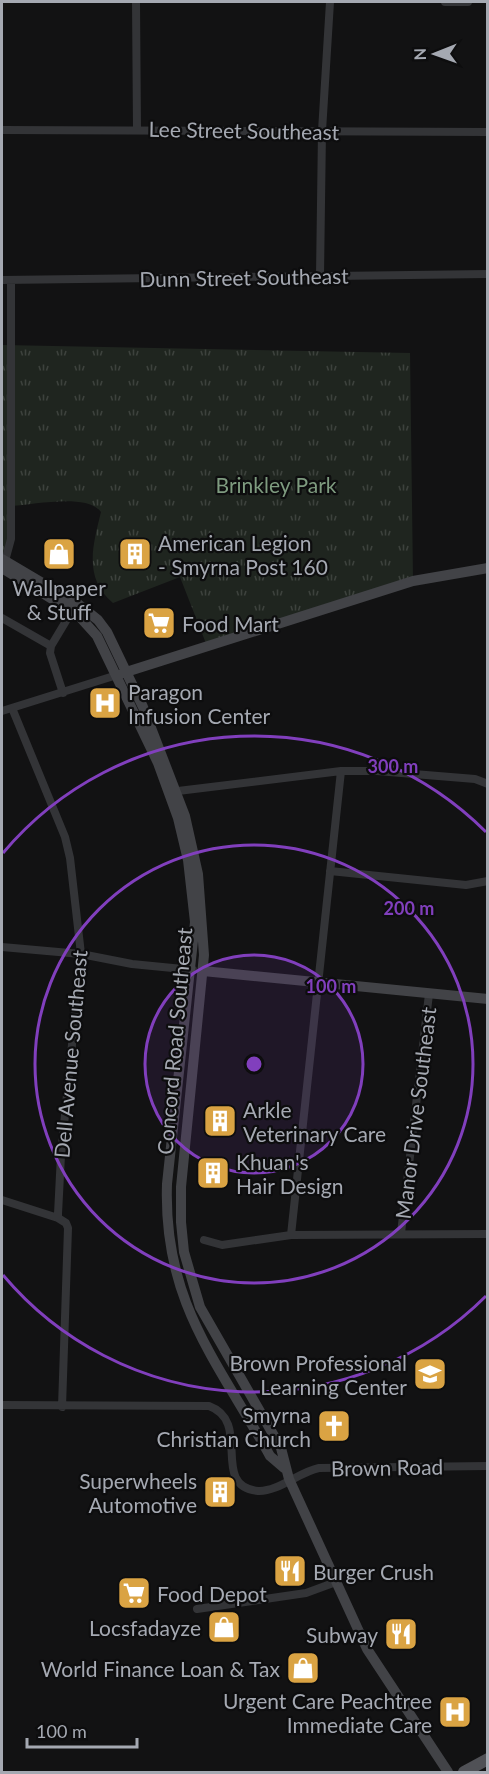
<svg xmlns="http://www.w3.org/2000/svg" width="489" height="1774" font-family="Lato,sans-serif">
<style>
.park{fill:url(#park-tufts)}
.lines{fill:none;stroke-linecap:round;stroke-linejoin:round}
.street{stroke:#333437;stroke-width:8}
.secondary{stroke:#424347;stroke-width:10}
.primary{stroke:#505156;stroke-width:12}
.ring{fill:none;stroke:#813fbd;stroke-width:3}
.labels{text-anchor:middle;dominant-baseline:central;stroke-width:4.5;stroke-linejoin:round;paint-order:stroke}
.street-label{font-size:21px;fill:#a5a9b2;stroke:#0d0d0e}
.park-label{font-size:21px;fill:#7e9b7f;stroke:#0d0d0e}
.poi-label{font-size:21px;fill:#a5a9b2;stroke:#0d0d0e;text-anchor:start}
.centre{fill:#813fbd;stroke:#0d0d0e;stroke-width:3}
.ring-label{font-size:18px;text-anchor:middle;font-weight:bold;fill:#813fbd;stroke:#0d0d0e;stroke-width:4.5;stroke-linejoin:round;paint-order:stroke}
</style>
<defs>
<pattern id="park-tufts" width="24" height="20" patternUnits="userSpaceOnUse" patternTransform="scale(1.5)"><rect width="24" height="20" fill="#1f251f"/><path d="M3 7l-1-3M5 7V3M7 7l1-3M15 17l-1-3M17 17v-4M19 17l1-3" fill="none" stroke="#3d423d"/></pattern>
</defs>
<rect width="100%" height="100%" fill="#121213"/>
<path class="park" d="M2,345L410,353L413,581L207,646L180,577L113,603C83,578 93,545 101,512C87,493 33,505 12,506L11,539L2,563Z"/>
<g class="lines">
<path class="street" d="M136,2L137,129
M445,2H468
M2,130L488,132
M320,276L322,131L330,2
M2,280L488,274
M5,561L11,539V281
M2,618L51,646
M51,646L50,653L63,693
M51,646L72,611
M12,708L65,837L70,858L81,954L61,1155L58,1214V1218L66,1223L68,1228L62,1407
M2,711L117,675
M178,791L341,771H377L475,779L488,784
M330,871L466,885L488,881
M2,947L81,954L132,964L193,970
M2,1200L58,1218
M401,1233L429,994
M291,1235L341,771
M204,1240L222,1245L291,1235L488,1234
M2,1405L209,1406C253,1422 209,1486 258,1491C278,1492 299,1472 319,1468L488,1466
M197,1609L306,1593L336,1582"/>
<path class="secondary" d="M2,559L78,604L98,620L107,632L143,707L185,816L198,874L204,955L181,1187V1222L184,1252L200,1307L281,1448L289,1479L367,1649L448,1772
M2,568L78,615L97,636L158,763L178,818L188,860L195,922L167,1184C163,1301 216,1359 270,1456L284,1468
M123,673L413,581L488,568
M203,971L488,999"/>
<path class="primary" d="M464,1772L488,1759"/>
</g>
<circle cx="254" cy="1064" r="109" fill="#813fbd" fill-opacity=".12"/>
<g class="ring">
<circle cx="254" cy="1064" r="109"/>
<circle cx="254" cy="1064" r="219"/>
<path d="M486 1296A328 328 0 0 1 3 1275M3 853A328 328 0 0 1 486 832"/>
</g>
<defs>
<symbol id="shop-square" viewBox="-11 -11 22 22"><rect x="-9" y="-9" width="18" height="18" rx="4" fill="#daa343" stroke="#0d0d0e"/><path d="M-5-2.5h2.3a2.7 3.5 0 0 1 5.4 0H5L5.5 6h-11ZM-1.5-2.5h3a1.5 2.3 0 0 0-3 0Z" fill="#fff"/></symbol>
<symbol id="building-square" viewBox="-11 -11 22 22"><rect x="-9" y="-9" width="18" height="18" rx="4" fill="#daa343" stroke="#0d0d0e"/><path d="M-4-6H4V6H1V3H-1V6H-4ZM-2.5-4.3h1.7v1.8h-1.7ZM.8-4.3h1.7v1.8H.8ZM-2.5-1h1.7V.8h-1.7ZM.8-1h1.7V.8H.8Z" fill="#fff"/></symbol>
<symbol id="supermarket-square" viewBox="-11 -11 22 22"><rect x="-9" y="-9" width="18" height="18" rx="4" fill="#daa343" stroke="#0d0d0e"/><path d="M-6-5.5h2.5l.6 2H6L4.5 2H-2.5L-4.4-4H-6ZM-1.5 3.2a1.3 1.3 0 1 0 .1 0ZM3 3.2a1.3 1.3 0 1 0 .1 0Z" fill="#fff"/></symbol>
<symbol id="hospital-square" viewBox="-11 -11 22 22"><rect x="-9" y="-9" width="18" height="18" rx="4" fill="#daa343" stroke="#0d0d0e"/><path d="M-5-5h3v3.5h4V-5h3V5h-3V1.5h-4V5h-3Z" fill="#fff"/></symbol>
<symbol id="school-square" viewBox="-11 -11 22 22"><rect x="-9" y="-9" width="18" height="18" rx="4" fill="#daa343" stroke="#0d0d0e"/><path d="M0-5L7-2L0 1L-7-2ZM-4 1L0 2.5L4 1V4Q0 6-4 4Z" fill="#fff"/></symbol>
<symbol id="church-square" viewBox="-11 -11 22 22"><rect x="-9" y="-9" width="18" height="18" rx="4" fill="#daa343" stroke="#0d0d0e"/><path d="M-1.2-6h2.4v3.5h3.3v2.4h-3.3V6h-2.4V-.1h-3.3v-2.4h3.3Z" fill="#fff"/></symbol>
<symbol id="restaurant-square" viewBox="-11 -11 22 22"><rect x="-9" y="-9" width="18" height="18" rx="4" fill="#daa343" stroke="#0d0d0e"/><path d="M-5-6h1v4h1v-4h1v4h1v-4h1v5L-1.5 .5V6h-2V.5L-5-1ZM5-6V6H3V1.5H1.5Q1.5-4 5-6Z" fill="#fff"/></symbol>
</defs>
<g fill-rule="evenodd">
<use href="#shop-square" x="40" y="535" width="38" height="38"/>
<use href="#building-square" x="116" y="535" width="38" height="38"/>
<use href="#supermarket-square" x="140" y="604" width="38" height="38"/>
<use href="#hospital-square" x="86" y="684" width="38" height="38"/>
<use href="#building-square" x="201" y="1102" width="38" height="38"/>
<use href="#building-square" x="194" y="1154" width="38" height="38"/>
<use href="#school-square" x="411" y="1355" width="38" height="38"/>
<use href="#church-square" x="315" y="1407" width="38" height="38"/>
<use href="#building-square" x="201" y="1473" width="38" height="38"/>
<use href="#restaurant-square" x="271" y="1552" width="38" height="38"/>
<use href="#supermarket-square" x="115" y="1574" width="38" height="38"/>
<use href="#shop-square" x="205" y="1608" width="38" height="38"/>
<use href="#restaurant-square" x="382" y="1615" width="38" height="38"/>
<use href="#shop-square" x="284" y="1649" width="38" height="38"/>
<use href="#hospital-square" x="436" y="1693" width="38" height="38"/>
</g>
<g class="labels">
<g class="street-label">
<text transform="translate(244 130) rotate(1)">Lee Street Southeast</text>
<text transform="translate(244 277) rotate(-1)">Dunn Street Southeast</text>
<text transform="translate(174 1041) rotate(-85)">Concord Road Southeast</text>
<text transform="translate(70 1054) rotate(-85)">Dell Avenue Southeast</text>
<text transform="translate(415 1113) rotate(-83)">Manor Drive Southeast</text>
<text transform="translate(387 1467) rotate(-1)">Brown Road</text>
</g>
<g class="park-label">
<text x="276" y="484">Brinkley Park</text>
</g>
<g class="poi-label">
<text x="158" y="542">American Legion<tspan x="158" dy="24">- Smyrna Post 160</tspan></text>
<text x="59" y="587" text-anchor="middle">Wallpaper<tspan x="59" dy="24">&amp; Stuff</tspan></text>
<text x="182" y="623">Food Mart</text>
<text x="128" y="691">Paragon<tspan x="128" dy="24">Infusion Center</tspan></text>
<text x="243" y="1109">Arkle<tspan x="243" dy="24">Veterinary Care</tspan></text>
<text x="236" y="1161">Khuan's<tspan x="236" dy="24">Hair Design</tspan></text>
<text x="407" y="1362" text-anchor="end">Brown Professional<tspan x="407" dy="24">Learning Center</tspan></text>
<text x="311" y="1414" text-anchor="end">Smyrna<tspan x="311" dy="24">Christian Church</tspan></text>
<text x="197" y="1480" text-anchor="end">Superwheels<tspan x="197" dy="24">Automotive</tspan></text>
<text x="313" y="1571">Burger Crush</text>
<text x="157" y="1593">Food Depot</text>
<text x="201" y="1627" text-anchor="end">Locsfadayze</text>
<text x="378" y="1634" text-anchor="end">Subway</text>
<text x="280" y="1668" text-anchor="end">World Finance Loan &amp; Tax</text>
<text x="432" y="1700" text-anchor="end">Urgent Care Peachtree<tspan x="432" dy="24">Immediate Care</tspan></text>
</g>
</g>
<circle cx="254" cy="1064" r="9" class="centre"/>
<g class="ring-label">
<text x="393" y="773">300 m</text>
<text x="409" y="915">200 m</text>
<text x="331" y="993">100 m</text>
</g>
<rect width="489" height="1774" fill="none" stroke="#a5a9b2" stroke-width="6"/>
<g transform="translate(435 54) rotate(269)" stroke="#0d0d0e" stroke-width="4.5" paint-order="stroke">
<path d="M0-4.5L10 22L0 15L-10 22Z" fill="#a5a9b2"/>
<text y="-9" font-size="16" font-weight="bold" text-anchor="middle" fill="#a5a9b2">N</text>
</g>
<path d="M27 1738v9h110v-9" fill="none" stroke="#a5a9b2" stroke-width="3"/>
<text x="36" y="1738" font-size="18" fill="#a5a9b2" stroke="#0d0d0e" stroke-width="4.5" paint-order="stroke">100 m</text>
</svg>
